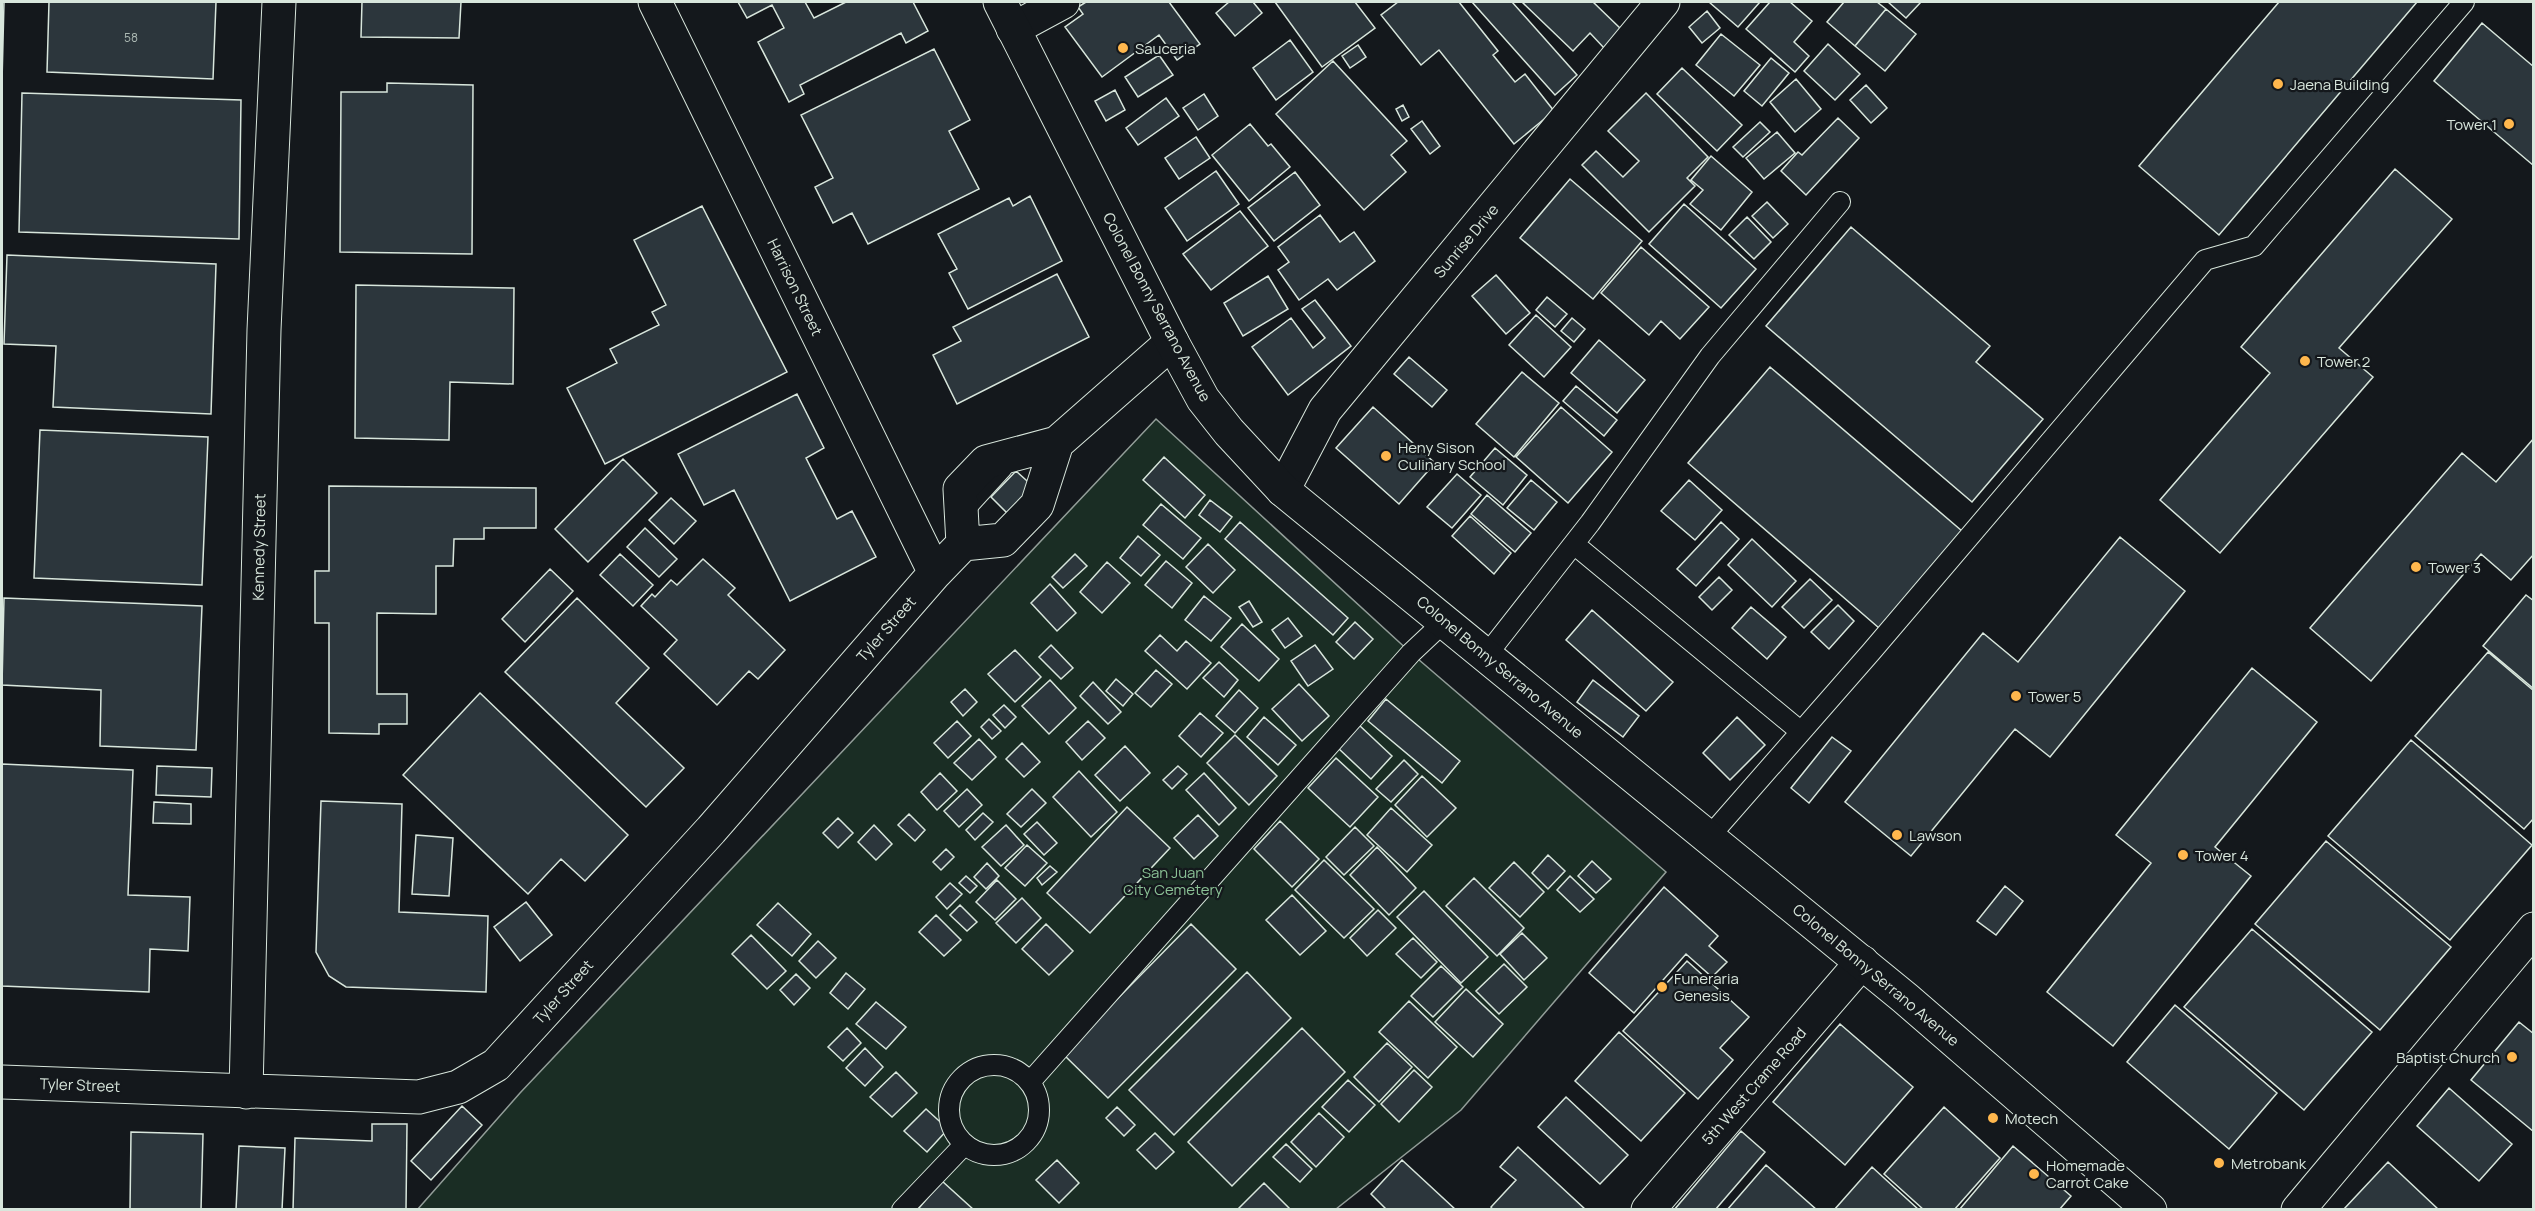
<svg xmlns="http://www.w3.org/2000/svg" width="2535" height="1211" font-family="Manrope,sans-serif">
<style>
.green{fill:#1a2d24;stroke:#939e99;stroke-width:1.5}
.building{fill:#2c363c;stroke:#d8e6dc;stroke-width:1.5}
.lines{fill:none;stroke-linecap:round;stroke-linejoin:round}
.lane-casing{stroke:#d8e6dc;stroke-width:22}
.street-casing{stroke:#d8e6dc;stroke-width:35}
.secondary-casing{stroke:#d8e6dc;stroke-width:35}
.lane{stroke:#14181c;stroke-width:20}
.street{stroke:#14181c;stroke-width:33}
.secondary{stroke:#14181c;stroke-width:33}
.poi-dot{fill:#ffb74d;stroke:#14181c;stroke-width:2}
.labels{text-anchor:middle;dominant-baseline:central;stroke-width:4.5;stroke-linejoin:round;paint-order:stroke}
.number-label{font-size:12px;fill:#adbab4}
.poi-label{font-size:15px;fill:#d8e6dc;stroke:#14181c;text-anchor:start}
.street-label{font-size:15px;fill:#d8e6dc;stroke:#14181c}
.park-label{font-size:15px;fill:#8ac095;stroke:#14181c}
</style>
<rect width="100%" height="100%" fill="#14181c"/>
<path class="green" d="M1156,419L1411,653L1666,872L1461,1110L1336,1209L417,1210L520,1093Z"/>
<path class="building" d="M2,2H4L2,82Z
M49,2H216L213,79L47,72Z
M362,2H461L459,38L361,37Z
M738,2H805L814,18L846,2H913L928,31L906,43L901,33L800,85L804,94L789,102L758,42L784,28L772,5L747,18Z
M1086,2H1169L1200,44L1177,60L1159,35L1102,77L1065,27L1083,14L1078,7Z
M1229,2H1253L1262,13L1235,36L1216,13Z
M1275,2H1355L1375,28L1322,67Z
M1398,2H1459L1498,51L1493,55L1515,82L1525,74L1554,111L1514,144L1439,50L1421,65L1381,15Z
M1472,2H1512L1577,75L1555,95Z
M1522,2H1593L1622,30L1604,48L1590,33L1573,51Z
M1709,2H1760L1738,27Z
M1770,2H1790L1812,21L1794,42L1809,56L1795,72L1746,29Z
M1844,2H1877L1886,9L1855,46L1827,22Z
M1888,2H1921L1906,18Z
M2279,2H2417L2219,235L2139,166Z
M1886,9L1916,34L1885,71L1855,46Z
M1707,11L1720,28L1702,43L1689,27Z
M2482,23L2534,67V166L2434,81Z
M1721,34L1760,65L1734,96L1696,65Z
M1290,40L1313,72L1276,100L1253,68Z
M1828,44L1860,74L1835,100L1804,71Z
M1358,45L1366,57L1350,68L1342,56Z
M934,49L970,120L949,131L979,189L868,244L852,213L833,223L815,187L833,178L801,115Z
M1159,55L1173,75L1138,97L1125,77Z
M1771,58L1789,73L1762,106L1744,91Z
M1333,61L1407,141L1391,155L1406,172L1364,210L1276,114Z
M1682,68L1742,125L1717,151L1657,94Z
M1796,79L1821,109L1795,132L1770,102Z
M387,83L473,85L472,254L340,252L341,92H387Z
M1866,85L1887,108L1871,123L1850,100Z
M1115,90L1125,110L1106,121L1095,101Z
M22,93L241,100L239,239L19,232Z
M1646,93L1708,157L1687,178L1695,186L1649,232L1582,165L1596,151L1623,177L1639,161L1608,131Z
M1204,94L1218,116L1198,130L1183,108Z
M1166,98L1179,116L1138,145L1126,128Z
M1403,105L1409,117L1402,121L1396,109Z
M1838,118L1859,138L1806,195L1781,171L1798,152L1802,155Z
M1422,121L1440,146L1430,154L1411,129Z
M1760,122L1770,132L1743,157L1733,147Z
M1250,124L1268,146L1271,144L1290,167L1249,201L1212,155Z
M1777,132L1795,153L1764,179L1746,158Z
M1196,137L1210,158L1179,179L1165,158Z
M1711,156L1752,192L1721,230L1690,204L1703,190L1691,180Z
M2395,169L2452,219L2339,348L2373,377L2220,553L2160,500L2270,373L2241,347Z
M1216,171L1239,204L1187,241L1165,208Z
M1295,172L1320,205L1274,241L1248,208Z
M1570,179L1642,241L1593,299L1520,238Z
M1030,196L1062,261L968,309L949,273L957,269L938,234L1009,198L1013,206Z
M1767,202L1788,224L1773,238L1752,216Z
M1684,204L1756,269L1721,308L1649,244Z
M702,206L787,372L605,464L567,388L617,363L610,349L659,325L652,312L666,305L634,240Z
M1240,211L1268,246L1211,290L1183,254Z
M1320,215L1340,242L1354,232L1375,261L1337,290L1328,279L1299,300L1278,270L1289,262L1278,247Z
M1747,217L1771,242L1754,259L1729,235Z
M1851,227L1990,346L1976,362L2043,419L1972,502L1766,326Z
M1641,247L1709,307L1680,339L1661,321L1649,335L1601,293Z
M7,255L216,264L211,414L53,407L56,346L4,344Z
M1057,274L1089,337L957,404L933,355L961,341L953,327Z
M1496,275L1530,313L1506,334L1472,296Z
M1268,276L1288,309L1243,336L1224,303Z
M356,285L514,288L513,384L450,382L449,440L355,438Z
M1547,297L1567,314L1555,327L1536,310Z
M1315,300L1351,346L1288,395L1252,347L1291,318L1313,348L1325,338L1302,309Z
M1536,315L1571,347L1544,377L1509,345Z
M1572,318L1585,329L1574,342L1561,331Z
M1599,340L1645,380L1617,413L1571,373Z
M1409,357L1447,390L1432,407L1394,374Z
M1770,367L1962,531L1879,628L1688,463Z
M1522,372L1559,403L1514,457L1476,424Z
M1576,386L1617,420L1604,436L1563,401Z
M797,394L824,448L806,458L837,519L852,511L876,557L790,601L734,490L704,505L678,454Z
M1373,407L1435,463L1399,504L1336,448Z
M1561,407L1612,452L1568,503L1516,457Z
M40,430L208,437L202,585L34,578Z
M2534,438V554L2511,580L2481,554L2371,681L2310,628L2462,453L2496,482Z
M1495,448L1527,475L1503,505L1470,477Z
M1164,457L1205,495L1185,518L1143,480Z
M623,459L657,493L588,562L555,529Z
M1016,471L1036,489L1011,517L991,497Z
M1457,474L1481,495L1452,528L1427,507Z
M1531,480L1557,502L1534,530L1507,508Z
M1689,480L1722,510L1695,540L1661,511Z
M329,486L536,488V528H484V539H454L453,566H436V614L377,613V694H407V724H379V734L329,733V623H315V571H329Z
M1487,495L1531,533L1515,552L1471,514Z
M671,498L696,521L674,544L649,520Z
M1210,500L1232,517L1220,532L1199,515Z
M1161,504L1201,538L1183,559L1143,525Z
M1470,516L1511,553L1494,574L1452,536Z
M1240,522L1348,618L1333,635L1225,539Z
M1721,522L1739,539L1696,586L1677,569Z
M645,528L677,559L659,577L627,547Z
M1138,536L1160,555L1141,576L1120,558Z
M2120,537L2185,591L2050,757L2015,729L1911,856L1845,802L1983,633L2018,662Z
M1752,539L1796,581L1772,607L1728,565Z
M1208,544L1235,570L1213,593L1186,567Z
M620,554L653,585L633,606L600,575Z
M1075,554L1087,566L1063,588L1052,577Z
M703,559L735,588L728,595L785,650L758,679L749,671L717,705L664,654L677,640L641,606L652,594L655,597L671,580L677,585Z
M1166,561L1192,583L1172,608L1145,585Z
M1107,562L1130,583L1102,613L1080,592Z
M550,569L573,591L525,642L502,619Z
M1719,577L1732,590L1712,610L1699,597Z
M1810,579L1832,600L1804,628L1782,607Z
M1050,584L1076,613L1057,631L1031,603Z
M2526,595L2534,601V689L2483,646Z
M1204,596L1231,618L1211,641L1185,620Z
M4,598L202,606L196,750L100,746L101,690L2,685Z
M577,598L649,668L616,703L684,768L646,807L505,672Z
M1249,601L1262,622L1253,627L1239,607Z
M1838,605L1854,621L1829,649L1811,632Z
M1751,607L1786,637L1767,659L1732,628Z
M1592,610L1673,682L1646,711L1566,640Z
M1288,618L1302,636L1285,648L1272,630Z
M1355,622L1373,639L1354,659L1336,642Z
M1242,624L1279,659L1259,681L1221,647Z
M1160,635L1177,651L1186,641L1211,663L1187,689L1145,651Z
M1051,645L1073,668L1061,679L1039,657Z
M1315,645L1333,669L1308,686L1291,661Z
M1015,650L1041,677L1015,702L988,674Z
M2488,652L2534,691V818L2524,829L2415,736Z
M1219,662L1238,680L1224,697L1203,678Z
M2252,668L2317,722L2215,847L2251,876L2113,1046L2047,992L2151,863L2116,835Z
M1156,670L1172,684L1151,707L1135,693Z
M1116,679L1133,694L1123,706L1106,691Z
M1050,680L1076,708L1049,734L1022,706Z
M1593,680L1639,716L1623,737L1577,702Z
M1093,682L1121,712L1108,724L1080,696Z
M1299,684L1329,716L1302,741L1272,709Z
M965,689L977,702L963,716L951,702Z
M1239,690L1258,708L1235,733L1216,716Z
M480,693L628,835L585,881L561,859L528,894L403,775Z
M1386,699L1460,761L1442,783L1368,721Z
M1004,705L1016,717L1005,728L993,715Z
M1200,713L1223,733L1201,757L1179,736Z
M1264,717L1296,745L1278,765L1247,737Z
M1737,717L1765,745L1730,780L1703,753Z
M989,719L1001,731L992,739L981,727Z
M957,721L971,736L948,758L934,743Z
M1088,721L1105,738L1082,760L1066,742Z
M1359,725L1392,756L1371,779L1338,748Z
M1235,735L1277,776L1249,805L1207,763Z
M1832,737L1851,751L1809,803L1791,788Z
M979,739L996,757L972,780L954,763Z
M2411,740L2532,845L2450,940L2328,836Z
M1022,743L1040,762L1024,777L1006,759Z
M1125,746L1150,773L1120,801L1095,775Z
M1336,758L1378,797L1350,827L1308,788Z
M1404,760L1418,774L1391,802L1376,789Z
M2,764L133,770L128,895L190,897L188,951L150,949L149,992L2,986Z
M157,766L212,768L211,797L156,795Z
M1178,766L1187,774L1172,789L1163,780Z
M1079,771L1117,812L1091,837L1053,797Z
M940,773L957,791L937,810L921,792Z
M1204,773L1236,808L1219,825L1186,790Z
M1422,776L1456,808L1427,837L1395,805Z
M967,789L982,805L959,827L944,811Z
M1032,789L1046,803L1021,827L1007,814Z
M321,801L402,804L399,912L488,916L486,992L346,987L329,976L316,952Z
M154,802L191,804V824L153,823Z
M1127,807L1170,848L1090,933L1047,893Z
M1391,808L1432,845L1407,872L1367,835Z
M983,813L993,822L975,840L966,830Z
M909,814L925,830L915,841L898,825Z
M1198,815L1218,836L1194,859L1174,838Z
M838,818L853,833L838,848L823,833Z
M1280,821L1319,859L1292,887L1254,849Z
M1037,822L1057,843L1044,855L1024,834Z
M874,825L892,844L876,860L858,842Z
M1006,825L1024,845L1001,866L982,847Z
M1355,827L1374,846L1344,875L1326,857Z
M416,835L453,838L449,896L412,894Z
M2326,841L2451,947L2380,1030L2255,924Z
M1027,845L1047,863L1025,886L1005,868Z
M1377,847L1416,888L1389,915L1350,875Z
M946,849L954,857L941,870L933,862Z
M1548,855L1565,871L1548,889L1532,873Z
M1324,860L1374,909L1344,938L1295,890Z
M1592,861L1611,879L1596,893L1578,876Z
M1514,862L1544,892L1520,917L1489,888Z
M987,863L999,876L986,889L974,877Z
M1050,866L1057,872L1042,885L1037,878Z
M966,876L977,886L970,893L959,883Z
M1570,876L1594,899L1580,912L1557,890Z
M1474,878L1524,928L1497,956L1446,906Z
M997,880L1016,899L995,920L976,902Z
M950,883L962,894L947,909L936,897Z
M2005,886L2023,901L1996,935L1977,921Z
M1664,887L1718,936L1709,946L1727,962L1712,977L1686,954L1634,1013L1589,973Z
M1424,891L1488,957L1461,983L1397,917Z
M1292,895L1326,931L1300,955L1266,920Z
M1022,898L1041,918L1016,943L996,923Z
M526,902L552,935L520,961L494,927Z
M778,903L811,934L792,956L757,925Z
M960,905L977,922L967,931L950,915Z
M1378,910L1396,928L1367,956L1350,938Z
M936,915L961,940L944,956L919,932Z
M1046,924L1073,951L1049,975L1022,949Z
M1191,924L1236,969L1108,1098L1063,1054Z
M2252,929L2372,1032L2304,1110L2184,1007Z
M1522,933L1547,958L1524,980L1500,954Z
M751,935L786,971L767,989L732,954Z
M1413,938L1437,962L1421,978L1396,954Z
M818,941L836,958L816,978L799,961Z
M1687,961L1749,1017L1720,1048L1733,1060L1698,1099L1623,1031Z
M1504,964L1527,987L1499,1014L1476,991Z
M1441,966L1463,987L1433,1017L1411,996Z
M1247,972L1291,1018L1174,1135L1129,1090Z
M846,973L865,989L848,1009L830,993Z
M796,974L810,988L794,1005L780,990Z
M1466,989L1503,1024L1473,1057L1435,1022Z
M1409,1001L1457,1047L1428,1078L1379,1032Z
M876,1002L906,1027L886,1049L856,1024Z
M2175,1005L2277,1093L2229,1149L2127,1062Z
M2519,1022L2534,1034V1132L2471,1080Z
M1840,1024L1913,1087L1845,1165L1773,1102Z
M847,1028L861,1043L843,1061L828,1047Z
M1302,1028L1345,1072L1232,1186L1188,1142Z
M1619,1032L1685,1093L1641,1141L1575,1081Z
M1387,1043L1412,1067L1379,1102L1354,1077Z
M865,1048L883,1067L865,1086L846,1068Z
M1414,1070L1432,1087L1399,1122L1381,1104Z
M896,1072L917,1093L892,1117L870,1097Z
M1348,1080L1375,1105L1349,1132L1322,1107Z
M2449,1088L2512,1144L2479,1181L2417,1126Z
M1566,1097L1628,1155L1600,1184L1538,1127Z
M462,1106L482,1125L431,1180L411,1161Z
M1117,1107L1135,1125L1124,1136L1106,1118Z
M1944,1107L2000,1158L1954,1210H1924L1884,1174Z
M926,1109L948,1129L927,1152L904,1131Z
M1319,1113L1344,1137L1316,1167L1291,1142Z
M372,1124H407L406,1210H293L295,1138L372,1141Z
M1741,1131L1765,1152L1715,1210H1674Z
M131,1132L203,1134L201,1210H130Z
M1155,1133L1174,1152L1156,1169L1137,1150Z
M1286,1144L1312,1169L1300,1182L1273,1157Z
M239,1146L285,1148L282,1210H236Z
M2013,1146L2071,1196L2059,1210H1959Z
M1518,1147L1586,1210H1493L1491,1207L1516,1180L1500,1167Z
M1057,1160L1079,1183L1059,1203L1036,1180Z
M1402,1160L1456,1210H1387L1371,1194Z
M2388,1162L2439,1210H2343Z
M1766,1165L1817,1210H1727Z
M1872,1167L1919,1210H1834Z
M942,1181L974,1210H922L919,1208Z
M1264,1183L1291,1210H1237Z"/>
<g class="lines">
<defs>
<path id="lane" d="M961,513L1002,468
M1574,544L1800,731
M1485,657L1590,523L1710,356L1840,202
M1709,837L1871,652L2205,260L2254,246L2464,2
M949 1110a45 45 0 1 1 90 0a45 45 0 1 1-90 0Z
M1030,1082L1411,653L1444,622
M902,1210L964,1145"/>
<path id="street" d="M655,2L935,573
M1013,29L1063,2
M1283,490L1325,410L1663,2
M963,544L960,489L986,462L1057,443L1172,342
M2,1082L419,1097L458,1087L496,1065L711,830L935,573L963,544L1003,540L1037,505L1057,443
M246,1092L264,330L279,2
M1648,1210L1862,962
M2298,1210L2534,929"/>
<path id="secondary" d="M1000,2L1172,342L1203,399L1229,432L1283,490L1905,998L2150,1210"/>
</defs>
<use href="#lane" class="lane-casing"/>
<use href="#street" class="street-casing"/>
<use href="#secondary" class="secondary-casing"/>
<use href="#lane" class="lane"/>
<use href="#street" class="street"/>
<use href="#secondary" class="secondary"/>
</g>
<g class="poi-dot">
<circle cx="1123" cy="48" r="6"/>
<circle cx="2278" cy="84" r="6"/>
<circle cx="2509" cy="124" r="6"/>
<circle cx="2305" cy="361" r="6"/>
<circle cx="1386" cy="456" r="6"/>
<circle cx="2416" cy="567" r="6"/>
<circle cx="2016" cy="696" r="6"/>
<circle cx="1897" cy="835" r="6"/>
<circle cx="2183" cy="855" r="6"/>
<circle cx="1662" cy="987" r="6"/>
<circle cx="2512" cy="1057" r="6"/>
<circle cx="1993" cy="1118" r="6"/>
<circle cx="2219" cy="1163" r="6"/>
<circle cx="2034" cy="1174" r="6"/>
</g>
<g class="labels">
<g class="number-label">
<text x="131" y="37">58</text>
</g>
<g class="poi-label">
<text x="1135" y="48">Sauceria</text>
<text x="2290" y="84">Jaena Building</text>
<text x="2497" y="124" text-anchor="end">Tower 1</text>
<text x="2317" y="361">Tower 2</text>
<text x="1398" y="447">Heny Sison<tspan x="1398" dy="17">Culinary School</tspan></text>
<text x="2428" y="567">Tower 3</text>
<text x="2028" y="696">Tower 5</text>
<text x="1909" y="835">Lawson</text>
<text x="2195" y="855">Tower 4</text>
<text x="1674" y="978">Funeraria<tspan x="1674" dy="17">Genesis</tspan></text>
<text x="2500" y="1057" text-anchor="end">Baptist Church</text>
<text x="2005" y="1118">Motech</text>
<text x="2231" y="1163">Metrobank</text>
<text x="2046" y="1165">Homemade<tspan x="2046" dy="17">Carrot Cake</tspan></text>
</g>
<g class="street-label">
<text transform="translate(1466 241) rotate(-50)">Sunrise Drive</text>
<text transform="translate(795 287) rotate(64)">Harrison Street</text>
<text transform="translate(1157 307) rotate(62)">Colonel Bonny Serrano Avenue</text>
<text transform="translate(259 547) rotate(-89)">Kennedy Street</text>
<text transform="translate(886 629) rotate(-49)">Tyler Street</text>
<text transform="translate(1500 667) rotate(40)">Colonel Bonny Serrano Avenue</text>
<text transform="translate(1876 975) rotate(40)">Colonel Bonny Serrano Avenue</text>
<text transform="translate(563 992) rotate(-48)">Tyler Street</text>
<text transform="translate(80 1085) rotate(2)">Tyler Street</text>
<text transform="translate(1754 1086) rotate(-49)">5th West Crame Road</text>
</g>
<g class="park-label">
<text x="1173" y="872">San Juan<tspan x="1173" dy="17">City Cemetery</tspan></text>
</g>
</g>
<rect width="2535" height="1211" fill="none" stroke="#d8e6dc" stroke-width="6"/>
</svg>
